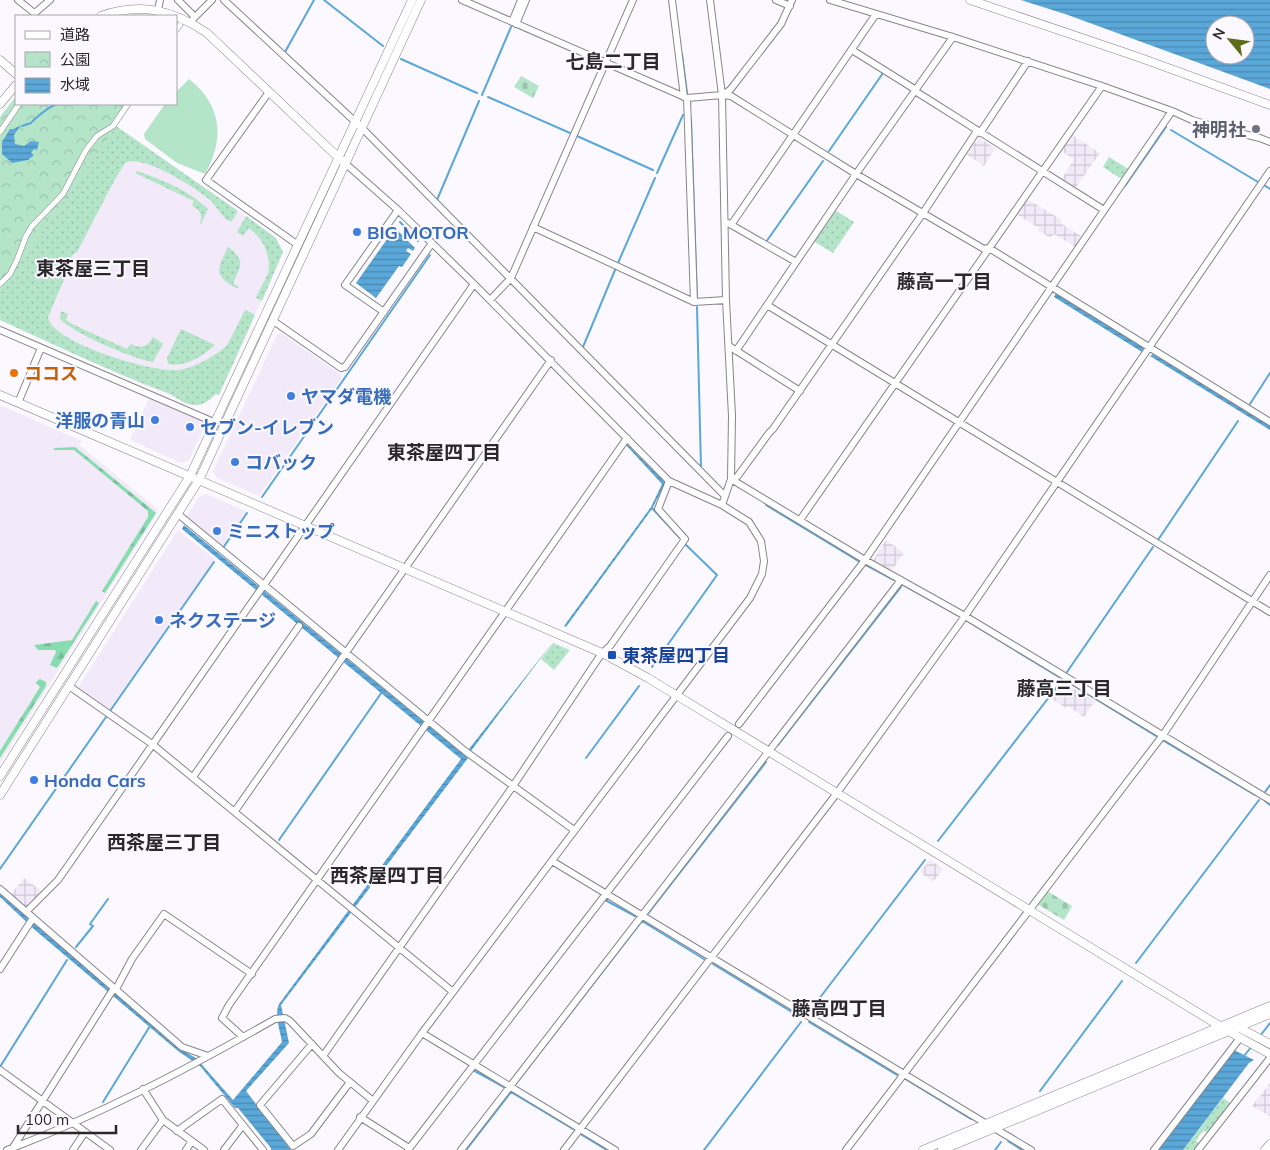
<svg xmlns="http://www.w3.org/2000/svg" width="1270" height="1150" font-family="Mulish,'Noto Sans JP',sans-serif">
<style>
.built{fill:#f2eaf8}
.industrial{fill:url(#industrial-grid)}
.grass{fill:url(#grass-dots)}
.forest{fill:url(#forest-firs)}
.cemetery{fill:url(#cemetery-stones)}
.park{fill:url(#park-crowns)}
.pitch{fill:#b4e5c9}
.water{fill:url(#water-rules);fill-rule:evenodd}
.lines{fill:none;stroke-linecap:round;stroke-linejoin:round}
.stream{stroke:#5aa7d9;stroke-width:2}
.pedestrian-casing{stroke:#88848a;stroke-width:6}
.minor-casing{stroke:#88848a;stroke-width:8}
.tertiary-casing{stroke:#88848a;stroke-width:9}
.pedestrian{stroke:#fff;stroke-width:5}
.minor{stroke:#fff;stroke-width:6}
.tertiary{stroke:#fff;stroke-width:8}
.worship-dot{fill:#6b7280;stroke:#fbf8ff;stroke-width:2}
.shop-dot{fill:#3f7fe0;stroke:#fbf8ff;stroke-width:2}
.food-dot{fill:#e8710a;stroke:#fbf8ff;stroke-width:2}
.transit-dot{fill:#1a4fb4;stroke:#fbf8ff;stroke-width:2}
.labels{text-anchor:middle;dominant-baseline:central;stroke-width:4;stroke-linejoin:round;paint-order:stroke}
.worship-label{font-size:18px;font-weight:bold;fill:#5b616d;stroke:#fbf8ff;text-anchor:end}
.shop-label{font-size:18px;font-weight:bold;fill:#366cbe;stroke:#fbf8ff;text-anchor:start}
.food-label{font-size:18px;font-weight:bold;fill:#c56008;stroke:#fbf8ff;text-anchor:start}
.transit-label{font-size:18px;font-weight:bold;fill:#164399;stroke:#fbf8ff;text-anchor:start}
.neighbourhood-label{font-size:19px;font-weight:bold;fill:#2a282b;stroke:#fbf8ff}
</style>
<defs>
<pattern id="industrial-grid" width="8" height="8" patternUnits="userSpaceOnUse" patternTransform="scale(1.25)"><rect width="8" height="8" fill="#f2eaf8"/><path d="M0 4h8M4 0v8" fill="none" stroke="#d0c9d5"/></pattern>
<pattern id="grass-dots" width="8" height="8" patternUnits="userSpaceOnUse" patternTransform="scale(1.25)"><rect width="8" height="8" fill="#b4e5c9"/><path d="M2 2h.1M6 6h.1" fill="none" stroke="#9bc4ad" stroke-width="1.8" stroke-linecap="round"/></pattern>
<pattern id="forest-firs" width="22" height="20" patternUnits="userSpaceOnUse" patternTransform="scale(1.25)"><rect width="22" height="20" fill="#88ddb0"/><path d="M5 1l3.5 6h-7zM16 11l3.5 6h-7z" fill="#76be98"/></pattern>
<pattern id="cemetery-stones" width="16" height="16" patternUnits="userSpaceOnUse" patternTransform="scale(1.25)"><rect width="16" height="16" fill="#b4e5c9"/><path d="M2 7V4a2 2 0 0 1 4 0v3zM10 15v-3a2 2 0 0 1 4 0v3z" fill="#9bc4ad"/></pattern>
<pattern id="park-crowns" width="20" height="18" patternUnits="userSpaceOnUse" patternTransform="scale(1.25)"><rect width="20" height="18" fill="#b4e5c9"/><path d="M2 6a3 3 0 1 1 6 0M12 15a3 3 0 1 1 6 0" fill="none" stroke="#9bc4ad"/></pattern>
<pattern id="water-rules" width="6" height="5" patternUnits="userSpaceOnUse" patternTransform="scale(1.25)"><rect width="6" height="5" fill="#5aa7d9"/><path d="M0 2.5h6" fill="none" stroke="#4b88b0"/></pattern>
</defs>
<rect width="100%" height="100%" fill="#fbf8ff"/>
<path class="built" d="M116,126L276,238L283,252L219,395L216,394L200,405L187,404L174,396L139,383L133,378L95,363L0,320V291Z
M281,333L343,376L259,496L217,478L213,471L277,335Z
M149,398L204,422L205,425L189,460L181,463L130,440Z
M0,405L82,441L79,445L157,509L158,512L0,763Z
M206,494L247,512L222,548L188,520L187,516L199,497Z
M178,530L215,559L109,710L80,691L79,686Z"/>
<path class="industrial" d="M1072,135L1100,153L1076,187L1062,179L1074,159L1061,151Z
M979,138L995,148L984,166L966,154Z
M1027,199L1062,220L1060,223L1083,237L1076,247L1054,234L1051,238L1037,230L1039,228L1016,214Z
M886,540L904,553L892,570L873,560Z
M1064,683L1095,701L1084,717L1068,706L1066,708L1052,699Z
M930,860L943,869L933,882L920,872Z
M24,878L42,891L27,906L25,907L11,894Z
M1270,1083V1116L1252,1106Z"/>
<path class="grass" d="M116,126L238,211L232,221H229C222,217 217,207 211,201C198,189 142,153 125,163L114,181L77,252C72,255 70,257 71,263L48,317C51,343 154,373 178,370C193,369 219,354 228,344L244,312L246,310L255,315L219,395L216,394C209,401 202,406 193,405C182,404 175,395 165,392C109,371 55,345 0,320V291Z
M1109,157L1130,170L1123,180L1103,167Z
M137,171C163,180 188,190 208,209L201,224L200,223C203,214 200,210 192,206L194,201L135,173Z
M835,210L854,222L833,253L813,241Z
M246,216L276,238L283,252L262,301L256,298C259,290 265,281 268,273C272,255 262,238 249,228L243,236L237,232Z
M228,247C246,261 241,265 233,283L239,287L236,288C212,275 218,269 228,247Z
M61,311L68,314L66,320L74,325L127,349L131,344C142,349 147,347 153,337L163,344L153,362C133,359 75,334 60,319Z
M181,329L215,345C203,356 185,368 168,364L167,358Z
M553,643L570,650L554,670L541,659Z
M1223,1098L1229,1102L1230,1106L1208,1132L1203,1131L1196,1140L1199,1144L1195,1150H1183Z"/>
<path class="forest" d="M75,447L156,513L105,593L102,591L148,517V511L74,450H53L55,448Z
M96,601L99,603L57,668L50,665L56,652L55,650H38L34,645L72,640Z
M40,679L46,682V686L0,758V751L40,687L36,683L38,680Z"/>
<path class="cemetery" d="M521,76L539,86L533,98L514,87Z
M1047,891L1072,906L1064,920L1037,904Z"/>
<path class="park" d="M16,96V104H132L0,291V117Z"/>
<path class="pitch" d="M189,79C222,105 225,139 205,174L177,163L145,139L144,134L165,104H176V92Z"/>
<path class="water" d="M1021,0H1270V89L1068,15ZM1215,25H1245V55H1215Z
M21,125L14,135L15,144L24,146L31,141L39,142L37,150L34,149L31,153L34,155L28,160L12,163L2,154V142L10,129H14Z
M395,228L415,248L413,251L408,248L406,251L411,254L402,267L399,266L376,298L356,283Z
M1056,293L1144,348L1142,352L1054,297Z
M1153,354L1270,425V430L1150,356Z
M625,444H627L663,480L665,484L652,509L566,627L564,626L651,507L662,484Z
M184,525L468,758L281,1005L289,1043L246,1091L291,1150H271V1148L238,1108H235L200,1066L178,1051L35,930L0,897V894L180,1049L196,1058L233,1100L282,1042C280,1030 274,1015 279,1004L461,759L182,529Z
M552,643L471,751L469,749Z
M1234,1050L1254,1060L1249,1063L1183,1150H1158Z"/>
<g class="lines">
<path class="stream" d="M324,0L383,46
M285,52L314,0
M682,54L687,93
M401,59L477,93
M482,95L511,27
M488,97L570,133
M691,119L697,299
M22,126L31,123C35,118 49,107 55,105C59,103 63,105 67,104
M1171,130L1258,182
M577,136L653,170
M829,151L883,73
M657,173L683,115
M1264,185L1270,189
M1125,186L1166,127
M437,200L479,101
M400,222L418,241
M766,242L823,161
M618,263L655,178
M697,307L701,468
M583,347L615,270
M1250,404L1270,373
M262,497L430,255
M766,505L860,562
M652,508L680,538
M1158,540L1238,421
M223,548L247,513
M866,565L894,580
M859,573L863,567
M903,585L959,616
M969,622L1059,677
M652,667L717,575L685,544
M1067,672L1153,547
M1068,682L1156,736
M110,711L214,562
M1164,741L1255,795
M778,745L901,587
M586,758L639,686
M1265,792L1270,785
M1265,801L1270,805
M279,840L384,689
M938,841L1060,683
M0,869L106,717
M605,900L635,916
M647,915L766,762
M76,947L93,926L90,924L108,899
M1136,963L1259,800
M713,964L797,1015
M809,1012L925,860
M809,1022L897,1075
M1260,1036L1270,1023
M1244,1056L1252,1046
M0,1067L67,960
M473,1070L504,1087
M907,1080L971,1119
M514,1086L642,921L704,959
M1040,1091L1122,981
M103,1102L150,1026
M582,1135L607,1150
M1008,1141L1022,1150
M466,1150L511,1092L573,1129
M704,1150L801,1022
M995,1150L1001,1142"/>
<defs>
<path id="pedestrian" d="M176,30L180,25
M0,132L19,104
M0,284L10,274L17,260L26,236L32,226L63,194L86,150L97,136L113,126L128,104"/>
<path id="minor" d="M18,0L33,12H36L50,0
M178,0L194,16
M224,0L362,128L725,496
M462,0L687,98L722,95L731,96L856,174L984,249L989,248L1270,422
M672,0L684,97
M710,0L722,95L726,300L732,416L731,479L722,505
M776,0L790,6
M830,0L953,37L1102,86L1172,111L1192,120L1216,127L1260,138L1270,142
M158,10L160,0
M190,22L212,0
M512,22L521,0
M516,24L526,0
M953,37L856,174L767,305L1270,612
M852,50L916,90
M915,91L1104,210
M269,92L206,180L298,245
M722,95L730,90L781,24L792,0
M687,98L694,302
M980,133L1028,61
M728,223L796,262
M731,225L876,14
M533,227L694,302L726,300
M490,300L511,278L633,0
M384,312L345,285L398,210
M272,320L341,368L345,367L432,243
M0,330L216,423
M729,346L800,391
M736,351L767,305
M18,403L41,348
M731,479L865,560L965,616L1270,800
M731,479L737,477L769,433L773,429L923,213L977,131
M178,514L465,751L574,830
M800,520L1102,86
M69,686L152,744L453,992
M739,724L865,560L1172,111
M193,777L299,626
M235,811L551,360
M552,861L985,1123
M0,889L182,1047L208,1056
M26,912L58,880L474,284
M0,969L33,918
M116,989L132,959L164,914L252,974
M422,1033L615,1150
M243,1037L222,1018L229,1005L627,438
M312,1044L260,1105L293,1146L311,1134L350,1082
M323,1056L513,786L602,653L610,646L685,539L658,509L669,481
M0,1070L110,1150
M143,1089L163,1120L204,1150
M360,1117L409,1148
M994,1128L1031,1150
M177,1131L222,1099L263,1150
M12,1149L114,988
M7,1150C100,1115 189,1068 275,1019L285,1018L290,1021L339,1073L372,1100
M73,1150L85,1132
M141,1150L163,1120
M186,1150L192,1141
M224,1150L243,1125
M338,1150L422,1033L750,598L762,574L764,561L761,541L749,522L722,505L669,481L474,284L398,210L346,164
M408,1150L728,736
M461,1150L901,580
M564,1150L837,793L965,616L1270,171
M846,1150L1163,735L1270,575
M1154,1150L1240,1038
M1198,1150L1270,1058"/>
<path id="tertiary" d="M970,0L1138,57L1270,105
M101,16C141,2 173,10 207,33L341,160
M0,60L16,74
M0,104L16,85
M0,395L602,653L648,678L1228,1031L1270,1054
M0,776L190,476L412,0
M0,795L199,480L421,0
M1236,1026L1270,1044
M923,1150L1270,1006
M942,1150L1270,1014
M1265,1150L1270,1144"/>
</defs>
<use href="#pedestrian" class="pedestrian-casing"/>
<use href="#minor" class="minor-casing"/>
<use href="#tertiary" class="tertiary-casing"/>
<use href="#pedestrian" class="pedestrian"/>
<use href="#minor" class="minor"/>
<use href="#tertiary" class="tertiary"/>
</g>
<circle class="worship-dot" cx="1256" cy="129" r="5"/>
<g class="shop-dot">
<circle cx="357" cy="232" r="5"/>
<circle cx="291" cy="396" r="5"/>
<circle cx="155" cy="420" r="5"/>
<circle cx="190" cy="427" r="5"/>
<circle cx="235" cy="462" r="5"/>
<circle cx="217" cy="531" r="5"/>
<circle cx="159" cy="620" r="5"/>
<circle cx="34" cy="780" r="5"/>
</g>
<circle class="food-dot" cx="14" cy="373" r="5"/>
<rect class="transit-dot" x="607" y="650" width="10" height="10" rx="2.5"/>
<g class="labels">
<g class="worship-label">
<text x="1246" y="129">神明社</text>
</g>
<g class="shop-label">
<text x="367" y="232">BIG MOTOR</text>
<text x="301" y="396">ヤマダ電機</text>
<text x="145" y="420" text-anchor="end">洋服の青山</text>
<text x="200" y="427">セブン-イレブン</text>
<text x="245" y="462">コバック</text>
<text x="227" y="531">ミニストップ</text>
<text x="169" y="620">ネクステージ</text>
<text x="44" y="780">Honda Cars</text>
</g>
<g class="food-label">
<text x="24" y="373">ココス</text>
</g>
<g class="transit-label">
<text x="622" y="655">東茶屋四丁目</text>
</g>
<g class="neighbourhood-label">
<text x="613" y="61">七島二丁目</text>
<text x="93" y="268">東茶屋三丁目</text>
<text x="944" y="281">藤高一丁目</text>
<text x="444" y="452">東茶屋四丁目</text>
<text x="1064" y="688">藤高三丁目</text>
<text x="164" y="842">西茶屋三丁目</text>
<text x="387" y="875">西茶屋四丁目</text>
<text x="839" y="1008">藤高四丁目</text>
</g>
</g>
<rect x="15" y="15" width="162" height="90" fill="#fbf8ff" stroke="#a7a5aa"/>
<rect x="25" y="31" width="25" height="8" fill="#ffffff" stroke="#a7a5aa"/>
<text x="60" y="40" font-size="15" fill="#2a282b">道路</text>
<rect x="25" y="52" width="25" height="15" fill="url(#park-crowns)" stroke="#a7a5aa"/>
<text x="60" y="65" font-size="15" fill="#2a282b">公園</text>
<rect x="25" y="78" width="25" height="15" fill="url(#water-rules)" stroke="#a7a5aa"/>
<text x="60" y="90" font-size="15" fill="#2a282b">水域</text>
<g transform="translate(1230 40) rotate(299)"><circle r="24" fill="#fbf8ff" stroke="#a7a5aa"/>
<path d="M0-4L9 19L0 12L-9 19Z" fill="#5d6c16"/>
<text y="-8" font-size="14" font-weight="bold" text-anchor="middle" fill="#2a282b">N</text>
</g>
<path d="M18 1125v8h98v-8" fill="none" stroke="#2a282b" stroke-width="2.5"/>
<text x="25" y="1125" font-size="15" fill="#2a282b" stroke="#fbf8ff" stroke-width="4" paint-order="stroke">100 m</text>
</svg>
